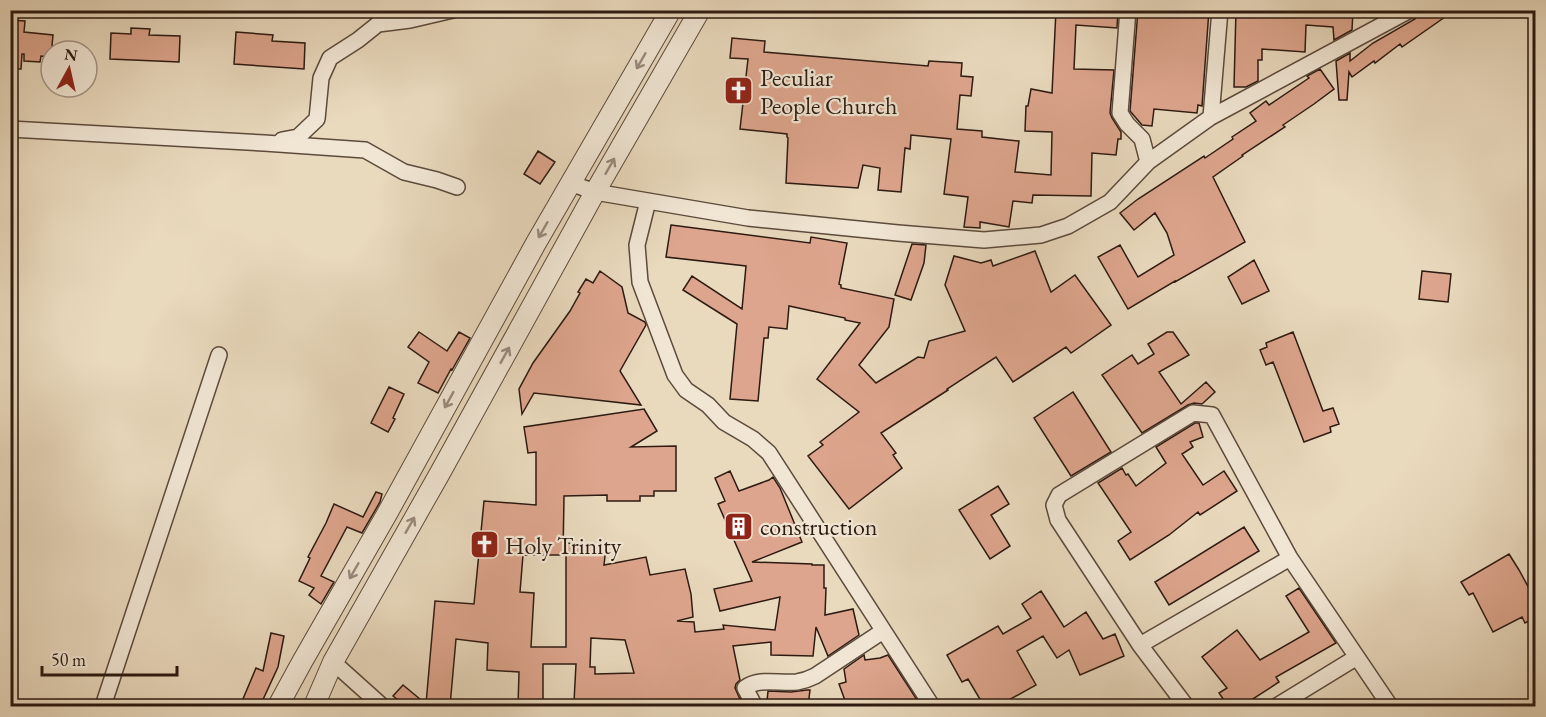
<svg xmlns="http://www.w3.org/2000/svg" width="1546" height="717" font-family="'EB Garamond',serif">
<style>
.building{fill:#dda58d;stroke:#2d1a11;stroke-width:1.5;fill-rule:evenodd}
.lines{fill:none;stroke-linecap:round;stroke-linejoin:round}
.minor-casing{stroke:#5c4a3c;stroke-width:18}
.tertiary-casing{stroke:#5c4a3c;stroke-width:22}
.minor{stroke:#f1e6d4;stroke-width:15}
.tertiary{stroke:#f1e6d4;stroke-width:20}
.oneway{stroke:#998a7c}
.labels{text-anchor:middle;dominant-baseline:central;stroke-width:4.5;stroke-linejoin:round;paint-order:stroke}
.poi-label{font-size:24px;fill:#2d1a11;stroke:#f1e6d4;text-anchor:start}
</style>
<rect width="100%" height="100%" fill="#e9d9bd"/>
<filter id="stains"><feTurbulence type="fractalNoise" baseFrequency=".00333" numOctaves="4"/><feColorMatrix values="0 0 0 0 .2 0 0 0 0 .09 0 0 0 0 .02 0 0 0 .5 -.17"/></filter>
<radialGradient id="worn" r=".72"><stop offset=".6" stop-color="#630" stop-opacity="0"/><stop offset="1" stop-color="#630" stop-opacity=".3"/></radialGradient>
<path class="building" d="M1056,10H1118L1117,28L1076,25L1074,69L1114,70L1110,113L1112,118L1121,132V139H1118L1116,155L1092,153L1091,196L1033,195L1032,203L1013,201L1009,227L980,222V228L964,227L968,197L944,194L951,139L911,135L910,149L905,148L901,192L878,190L880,168L863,165L858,188L786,183L788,138L787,137V134L740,129L748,59L730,58L732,38L765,41L764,52L928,66L929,61L962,63L961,76L973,77L971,96L960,95L957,129L982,131V137L1019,141L1015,172L1051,175L1052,132L1025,131L1026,106H1028L1031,89L1052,93Z
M1138,10H1209L1202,106L1198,105L1197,113L1154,109L1152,126L1142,125L1130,111Z
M1236,10H1353L1352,30L1334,40L1333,27L1306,25L1305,52L1262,49V60H1258V81L1246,87H1234Z
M1421,10H1455L1402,47L1400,44L1375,63L1374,61L1352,77L1349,72L1347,100H1339L1336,61L1350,53V61L1373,43L1415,19Z
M10,20L25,21L24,32L53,35L51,57L41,56L40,62L24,61V54H22L21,69H10Z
M131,28L150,29L149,35L180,36L179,62L110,59L111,33L131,34Z
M236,32L273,35L272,41L305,43L304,69L234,64Z
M1320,69L1334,89L1314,104L1283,125L1285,127L1242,155L1243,156L1213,177L1245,242L1175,282V281L1128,309L1098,257L1120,245L1138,277L1174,255L1167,233L1155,213L1134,230L1120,213L1138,199L1204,156L1205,158L1233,139L1232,137L1256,121L1250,113L1266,101L1269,105L1309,78L1307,76Z
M538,151L555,162L540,184L524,174Z
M671,225L810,243L811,237L847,243L839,284L841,285V288L894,299L889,327L859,365L876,383L918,357L924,358L929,341L965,331L945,285L954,256L981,263L991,260L993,266L1035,251L1051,292L1075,275L1111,325L1071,353L1066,347L1013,382L996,357L947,389L948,390L881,433L896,453L893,455L902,468L849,509L808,456L823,445L820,442L859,412L817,379L860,323L845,320V318L789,306L787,329L769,327L768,338H764L758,401L730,399L737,324L683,290L692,276L742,309L746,266L666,257Z
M912,244L926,245L924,263L911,300L895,295Z
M1254,260L1269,291L1242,304L1228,277Z
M600,271L622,287L628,313L645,322L646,325L620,371L641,405L534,393L522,414L519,389L533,363L570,311L580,293L578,292L586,279L593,283Z
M1422,271L1451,274L1448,302L1419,299Z
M419,332L447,351L459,332L470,338L452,370L451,369L438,393L418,383L429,362L408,347Z
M1167,332H1173L1189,355L1159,372L1181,404L1206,382L1215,392L1202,404L1194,403L1188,405L1142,433L1102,375L1132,355L1138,364L1154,354L1148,344Z
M1293,332L1323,411L1333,408L1339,424L1330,427L1331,432L1304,442L1273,362L1266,365L1260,350L1267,347L1266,343Z
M389,387L404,394L393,418L395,419L388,432L371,423Z
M1073,392L1111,452L1071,476L1034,418Z
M644,409L657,431L631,447L676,446V491H654V496H640V501H607V495L564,496L563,555H523L520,592L534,593L531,647H566V543L606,547L604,565L646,557L650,575L685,569L691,594L693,617L677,621L694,622L695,632L724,629L723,625L775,630L780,597L720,611L714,589L752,581L718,504L725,501L715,478L730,471L739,491L769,480L773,477L780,488L802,542L752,562L812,564V565H824V588H826L825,615L853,609L859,635L828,656L816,627L813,656L771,655V642L733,646L740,680L736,684L735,688L743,706H605V703L574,702L576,664H543V706H518L519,672L487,670L488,643L456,639L450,706H406L393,696L403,685L426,704L435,601L474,604L484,501L536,505V452L528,453L524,427ZM591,638L625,640L634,673L595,674V667H590Z
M1195,423H1199L1203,437L1190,442L1193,447L1182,454L1203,485L1224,471L1237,491L1200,515L1198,512L1169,535L1130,560L1118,541L1131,532L1098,483L1122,468L1126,475L1128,474L1136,486L1166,463L1156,447Z
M998,486L1009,504L991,515L1010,546L990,559L959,510Z
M376,492L382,494L380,502L362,533L347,527L321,576L334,582L321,604L309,595L314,588L299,581L310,558L308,557L326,523L334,504L363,517Z
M1244,527L1259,551L1169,605L1155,582Z
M1509,554L1519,570L1536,601V617L1525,623L1522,617L1493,632L1473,593L1469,595L1461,582Z
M1299,588L1336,643L1276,677L1279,682L1242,706H1228L1219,693L1227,688L1202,657L1237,630L1260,660L1309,632L1286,596Z
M1041,591L1064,627L1086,612L1103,639L1115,634L1124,656L1080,675L1069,650L1057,658L1043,636L1017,651L1036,685L998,706H984L968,679L962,682L947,655L998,626L1003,634L1031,618L1022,604Z
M271,633L284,636L278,667L260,706H240L256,668L263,671Z
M864,655L865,660L880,658L888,655L921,706H847L839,684L846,682L844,669Z
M807,690H810L808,706H777V702L767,701L768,691L791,692Z"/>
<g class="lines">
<defs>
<path id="minor" d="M1128,10L1120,113L1127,124L1142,139L1148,162
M1211,117L1220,10
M10,129L264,143L365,150L404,172L437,180L457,187
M282,140L298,137L317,119L321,78L330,58L358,40L378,24L410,20L453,10
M570,183L595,192L748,218L898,233L984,240L1041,235L1068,226L1110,202L1148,162L1211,117L1410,10
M648,201L637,245L640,282L675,375L686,390L708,405L724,422L753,439L769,453L932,706
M1140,645L1290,558
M333,662L382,706
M103,706L219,355
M753,706V703L745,688C759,677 780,684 797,682C803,681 809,679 815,676L883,631
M1186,706L1140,645L1058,520L1054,505L1059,495L1193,413L1212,415L1290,558L1390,706
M1277,706L1357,657"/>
<path id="tertiary" d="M278,706L302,662L388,512L536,243L671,10
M314,706L333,662L440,473L595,192L700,10"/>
</defs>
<use href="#minor" class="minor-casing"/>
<use href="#tertiary" class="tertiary-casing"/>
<use href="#minor" class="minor"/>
<use href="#tertiary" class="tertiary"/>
</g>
<defs><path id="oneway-shaft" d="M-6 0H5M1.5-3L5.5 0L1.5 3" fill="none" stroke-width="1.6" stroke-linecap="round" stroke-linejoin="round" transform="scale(1.5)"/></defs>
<g class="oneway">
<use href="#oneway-shaft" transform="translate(641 61) rotate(120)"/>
<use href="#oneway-shaft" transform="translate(610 166) rotate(-60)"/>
<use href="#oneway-shaft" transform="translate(543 230) rotate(120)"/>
<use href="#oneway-shaft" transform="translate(505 355) rotate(-61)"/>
<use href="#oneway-shaft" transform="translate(449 400) rotate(119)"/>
<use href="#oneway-shaft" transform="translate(410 525) rotate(-60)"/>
<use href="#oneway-shaft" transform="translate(354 571) rotate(120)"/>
</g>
<defs>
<symbol id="church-square" viewBox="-11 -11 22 22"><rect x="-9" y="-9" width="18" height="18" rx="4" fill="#8f2418" stroke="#f1e6d4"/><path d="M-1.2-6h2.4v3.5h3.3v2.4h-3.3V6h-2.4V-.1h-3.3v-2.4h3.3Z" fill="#fff"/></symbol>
<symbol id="building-square" viewBox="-11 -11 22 22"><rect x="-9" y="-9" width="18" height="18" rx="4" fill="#8f2418" stroke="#f1e6d4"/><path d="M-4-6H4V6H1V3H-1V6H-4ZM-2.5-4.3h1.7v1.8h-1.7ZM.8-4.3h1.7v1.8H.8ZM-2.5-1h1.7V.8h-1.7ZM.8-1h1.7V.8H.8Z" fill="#fff"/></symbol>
</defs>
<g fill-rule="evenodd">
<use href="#church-square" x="722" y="74" width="33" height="33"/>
<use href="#building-square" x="722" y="510" width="33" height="33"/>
<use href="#church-square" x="468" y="528" width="33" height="33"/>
</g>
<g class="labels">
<g class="poi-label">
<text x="760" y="77">Peculiar<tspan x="760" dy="28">People Church</tspan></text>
<text x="760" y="526">construction</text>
<text x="505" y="545">Holy Trinity</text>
</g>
</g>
<rect width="1546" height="717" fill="none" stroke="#e9d9bd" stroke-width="36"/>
<rect x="12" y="12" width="1522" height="693" fill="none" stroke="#2d1a11" stroke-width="3"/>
<rect x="18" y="18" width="1510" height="681" fill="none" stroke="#2d1a11" stroke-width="1.5"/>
<g transform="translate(69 69) rotate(8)"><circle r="28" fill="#f1e6d4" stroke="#a39486" stroke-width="1.5"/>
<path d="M0-4.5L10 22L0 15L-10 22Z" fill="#8f2418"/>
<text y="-9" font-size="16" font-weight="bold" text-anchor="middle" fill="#2d1a11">N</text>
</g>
<path d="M42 666v9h135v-9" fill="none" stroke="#2d1a11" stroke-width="3"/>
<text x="51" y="666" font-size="18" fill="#2d1a11" stroke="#f1e6d4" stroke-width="4.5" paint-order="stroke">50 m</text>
<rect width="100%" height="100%" filter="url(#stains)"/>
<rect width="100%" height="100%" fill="url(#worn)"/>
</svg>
